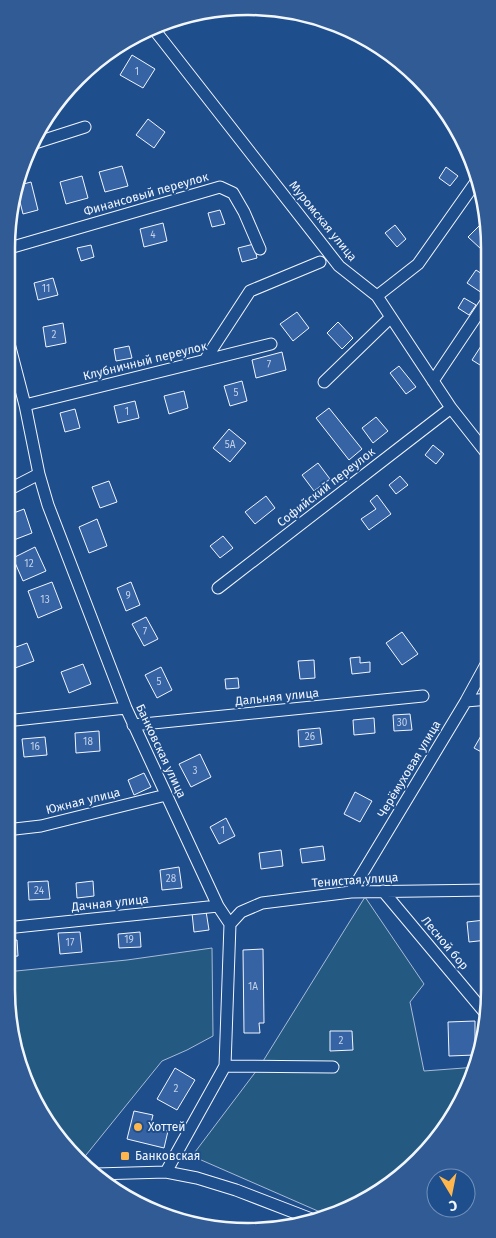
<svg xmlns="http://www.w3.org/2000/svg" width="496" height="1238" font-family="'Fira Sans',sans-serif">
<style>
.green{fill:#245a82;stroke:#a8bbd7}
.building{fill:#3563a3;stroke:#f2f6ff}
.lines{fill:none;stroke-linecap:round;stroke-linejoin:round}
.minor-casing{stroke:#f2f6ff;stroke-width:13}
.minor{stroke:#1f4e8c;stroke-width:11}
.poi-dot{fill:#ffb74d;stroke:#1f4e8c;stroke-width:2}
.labels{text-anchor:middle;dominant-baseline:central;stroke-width:4;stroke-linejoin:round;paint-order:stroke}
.number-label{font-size:10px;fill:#c3d1e8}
.street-label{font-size:12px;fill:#f2f6ff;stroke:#1f4e8c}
.poi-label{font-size:12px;fill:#f2f6ff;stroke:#1f4e8c;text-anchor:start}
.rim{fill:none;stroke:#f2f6ff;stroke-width:2.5}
</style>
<rect width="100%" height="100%" fill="#1f4e8c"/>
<path class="green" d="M365,897L424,984L410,1002L424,1071L477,1067L440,1137L369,1199L327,1215L192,1156L260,1066Z
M212,948L213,1036L187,1050L162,1061L82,1160H80L66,1149L19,1068L6,990V972L127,960Z"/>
<path class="building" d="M132,55L155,69L143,88L120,75Z
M148,119L165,132L154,148L136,135Z
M122,166L128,186L105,192L99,172Z
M446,167L458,176L450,186L439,178Z
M82,176L88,198L66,204L60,182Z
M31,182L38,210L23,214L16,186Z
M220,210L225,224L212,227L208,213Z
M163,223L167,241L144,247L140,229Z
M482,223L488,229V241L481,249L468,237Z
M395,225L406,239L397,247L385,233Z
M254,244L257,258L242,262L238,248Z
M91,245L94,257L81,261L77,248Z
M476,270L488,278V285L482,293L467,283Z
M53,278L58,295L38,300L34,283Z
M464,298L476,305L469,315L458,308Z
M297,312L309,328L293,341L280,324Z
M338,322L353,338L342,349L327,333Z
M63,323L66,343L46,347L43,327Z
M129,346L132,358L116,361L114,349Z
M481,346L488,350V370L472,360Z
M282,352L286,370L256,378L252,360Z
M399,366L416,387L406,394L390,373Z
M242,381L247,401L230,406L224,386Z
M184,391L188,408L169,414L164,396Z
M135,401L139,418L118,423L114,406Z
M329,408L362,449L349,460L316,418Z
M75,409L80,428L65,432L60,413Z
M376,417L388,431L373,443L362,428Z
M229,429L246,443L230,462L213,448Z
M433,445L444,454L436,464L425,455Z
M318,463L330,479L314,491L302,475Z
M400,476L408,485L396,494L389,485Z
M109,481L117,502L100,508L92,487Z
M377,495L391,514L369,530L361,519L376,509L370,501Z
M266,496L275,508L255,524L245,512Z
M24,509L32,533L6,543V516Z
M97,519L107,546L89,553L79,527Z
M223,536L233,548L220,558L210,546Z
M35,547L46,571L23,581L13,558Z
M489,556V575L481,571Z
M52,582L62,608L38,618L28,591Z
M131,582L140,605L126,611L117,588Z
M146,617L158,639L144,646L132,624Z
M402,632L418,654L402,665L386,643Z
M27,643L34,661L15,668L8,650Z
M360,657V663L370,662V672L352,674L350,658Z
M314,660L315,678L300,679L298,661Z
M83,664L91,684L69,693L61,672Z
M161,667L172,690L157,698L145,675Z
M238,678L239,688L226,689L225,679Z
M410,714L412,730L394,731L393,715Z
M374,718L375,733L354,735L353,720Z
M320,728L322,744L299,747L298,730Z
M99,731L100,751L76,753L75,733Z
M482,734L489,738V756L474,748Z
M45,737L47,755L24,757L22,739Z
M6,741L10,759L6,760Z
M200,754L211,777L191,787L179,764Z
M144,773L151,787L134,795L128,780Z
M355,792L372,801L360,822L344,814Z
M226,818L235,836L219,844L210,827Z
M323,846L325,860L302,863L300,849Z
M281,850L283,866L261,869L259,853Z
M179,867L182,888L162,890L160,870Z
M48,881L50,899L29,900L28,882Z
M93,881L94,896L77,898L76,883Z
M206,911L209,930L194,932L192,913Z
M485,920L487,940L469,942L467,922Z
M80,932L82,952L60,954L58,933Z
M140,932L141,947L119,948L118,934Z
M17,940L18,956L6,957V941Z
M263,949L264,1023H259L260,1033H244L243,950Z
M475,1021V1055L449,1056L448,1022Z
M330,1031H352L353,1050L330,1051Z
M175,1068L195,1080L177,1110L157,1099Z
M134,1111L153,1115L150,1127L168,1131L164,1148L127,1139Z"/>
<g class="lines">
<defs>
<path id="minor" d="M153,28L339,266L377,296L451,408L488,455
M35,143L85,127
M6,249L220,187L233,193L244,212L260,249
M377,296L418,264L478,179
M6,332L25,405L39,474L48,505L126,708L218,906L230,924L225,1066L166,1172
M205,360L250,291L320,262
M433,381L488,299
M324,382L390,318
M25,405L271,344
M6,491L39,474
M218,588L451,408
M466,701L489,699
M6,721L126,708
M133,725L423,696
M6,830L41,826L166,795
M383,891L486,1014
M351,892L466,701L489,659
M230,924L241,912L262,903L351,892L489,890
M6,928L218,906
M225,1066L333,1067
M96,1174L166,1172L197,1178L236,1190L314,1220"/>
</defs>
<use href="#minor" class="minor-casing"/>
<use href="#minor" class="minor"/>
</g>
<g class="poi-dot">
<circle cx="138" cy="1127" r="5"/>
<rect x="120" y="1151" width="10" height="10" rx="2.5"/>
</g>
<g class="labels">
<g class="number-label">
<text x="137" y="72">1</text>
<text x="153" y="235">4</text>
<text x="46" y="289">11</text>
<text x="54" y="335">2</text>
<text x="269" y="365">7</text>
<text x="236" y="393">5</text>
<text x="127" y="412">1</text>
<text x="230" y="445">5А</text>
<text x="29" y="564">12</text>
<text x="128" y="596">9</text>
<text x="45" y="600">13</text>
<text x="145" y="632">7</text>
<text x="159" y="682">5</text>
<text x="402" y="723">30</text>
<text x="310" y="737">26</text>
<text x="88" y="742">18</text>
<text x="35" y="747">16</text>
<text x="195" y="771">3</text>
<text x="223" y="831">1</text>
<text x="171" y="879">28</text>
<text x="39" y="891">24</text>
<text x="129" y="940">19</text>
<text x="70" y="943">17</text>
<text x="253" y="987">1А</text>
<text x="341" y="1041">2</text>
<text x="176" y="1089">2</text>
</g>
<g class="street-label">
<text transform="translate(146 194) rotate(-16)">Финансовый переулок</text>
<text transform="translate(323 221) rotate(51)">Муромская улица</text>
<text transform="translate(145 361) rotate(-14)">Клубничный переулок</text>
<text transform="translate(326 487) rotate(-38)">Софийский переулок</text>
<text transform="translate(277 697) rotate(-6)">Дальняя улица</text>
<text transform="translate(161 751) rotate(65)">Банковская улица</text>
<text transform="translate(409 769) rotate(-59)">Черёмуховая улица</text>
<text transform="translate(83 801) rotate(-14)">Южная улица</text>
<text transform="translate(355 880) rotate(-4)">Тенистая улица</text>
<text transform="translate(110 903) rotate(-6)">Дачная улица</text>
<text transform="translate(445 943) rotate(50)">Лесной бор</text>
</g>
<g class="poi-label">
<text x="148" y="1127">Хоттей</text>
<text x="135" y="1156">Банковская</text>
</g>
</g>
<path d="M0 0H496V1238H0ZM248 15H248A233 233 0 0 1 481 248V990A233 233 0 0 1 248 1223H248A233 233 0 0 1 15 990V248A233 233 0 0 1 248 15Z" fill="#305b95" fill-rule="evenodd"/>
<path class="rim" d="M248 15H248A233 233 0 0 1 481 248V990A233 233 0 0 1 248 1223H248A233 233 0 0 1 15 990V248A233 233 0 0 1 248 15Z"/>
<g transform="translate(451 1193) rotate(170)"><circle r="24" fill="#1f4e8c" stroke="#7391ba"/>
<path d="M0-4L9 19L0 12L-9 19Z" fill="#ffb74d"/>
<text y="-8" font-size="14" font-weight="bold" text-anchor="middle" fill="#f2f6ff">С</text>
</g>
</svg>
